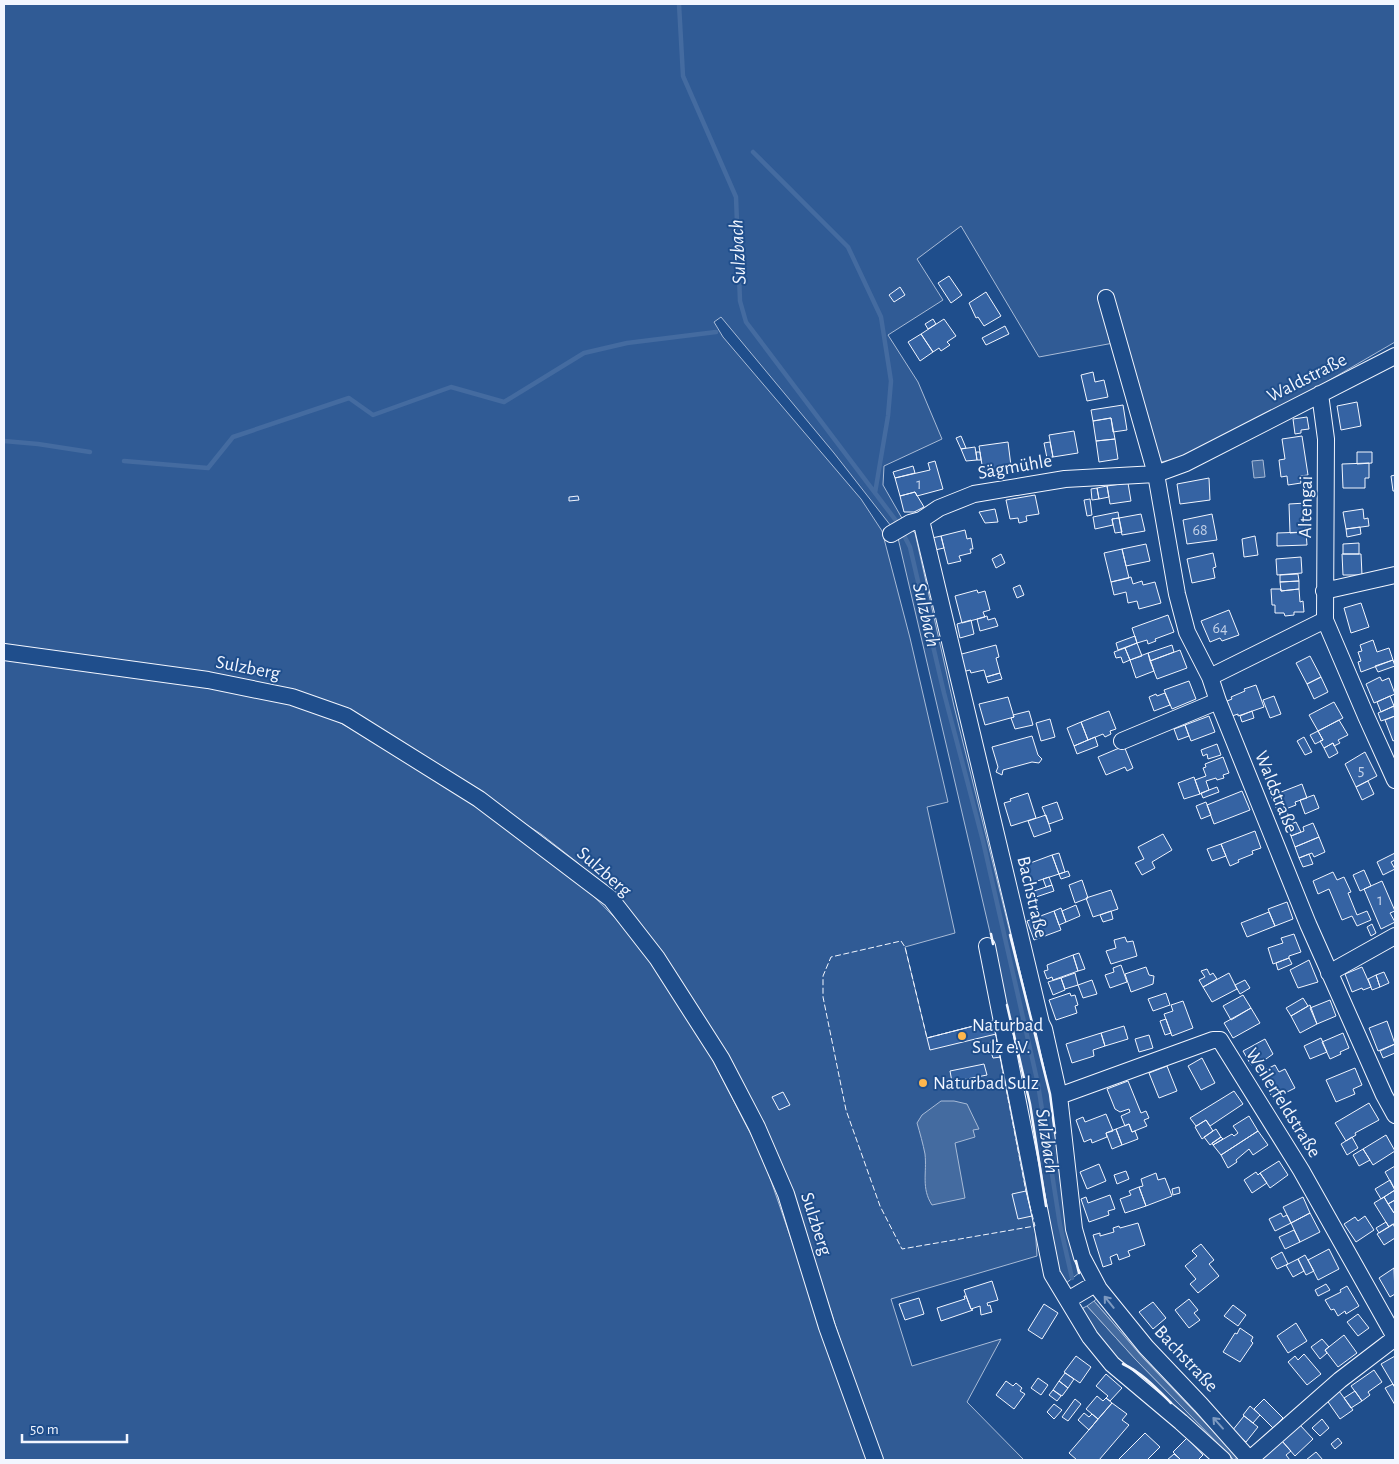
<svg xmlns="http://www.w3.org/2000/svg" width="1399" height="1464" font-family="'Alegreya Sans',sans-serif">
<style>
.green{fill:#305b95;stroke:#a8bbd7}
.water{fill:#446ba0;stroke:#a8bbd7}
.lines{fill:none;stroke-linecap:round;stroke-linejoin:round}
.stream{stroke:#446ba0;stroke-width:4.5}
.building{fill:#3563a3;stroke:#f2f6ff}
.minor-casing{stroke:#f2f6ff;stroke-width:18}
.minor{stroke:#1f4e8c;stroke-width:16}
.fence{stroke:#f2f6ff;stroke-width:1;stroke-dasharray:6 2.5;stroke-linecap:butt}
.wall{stroke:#f2f6ff;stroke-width:2.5}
.oneway{stroke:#7e9ac0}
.poi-dot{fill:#ffb74d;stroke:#1f4e8c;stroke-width:2}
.labels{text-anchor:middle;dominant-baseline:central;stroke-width:4;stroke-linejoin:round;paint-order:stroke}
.number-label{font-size:16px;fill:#c3d1e8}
.street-label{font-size:19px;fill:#f2f6ff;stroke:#1f4e8c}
.poi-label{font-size:19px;fill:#f2f6ff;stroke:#1f4e8c;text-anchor:start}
.water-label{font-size:20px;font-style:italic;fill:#f2f6ff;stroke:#1f4e8c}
</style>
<rect width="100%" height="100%" fill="#1f4e8c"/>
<path class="green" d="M4,4H1395V342L1316,388L1191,455L1157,463L1124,341L1039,357L961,226L917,259L943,300L888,335L918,382L942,439L884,466L883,485L903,520L891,526L834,453L721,317L714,322L723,337L861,499L882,531L910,638L948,802L927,807L955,933L905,947L927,1038L993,1021L1026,1191L1035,1226L1037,1256L891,1299L912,1366L1001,1339L967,1402L1024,1460H880L791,1191L626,912L578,863L541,834L375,728L333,706L4,647Z
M912,530L915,533L954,706L1050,1094L1067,1233L1079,1273L1065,1284L1058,1269L1055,1254L1030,1104L898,538Z
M4,659L209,686L290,704L329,717L369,738L534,844L570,872L617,920L650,962L706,1047L763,1158L868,1460H4Z
M1099,1297L1226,1443L1219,1437L1144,1359L1094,1301Z
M1087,1306L1136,1360L1234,1460H1230L1190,1424L1151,1383L1134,1369L1116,1362L1082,1313L1083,1308Z"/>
<path class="water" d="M1263,460L1265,477L1254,478L1252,461Z
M941,1101H954L967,1104L979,1129L973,1130L975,1137L955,1143L965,1198L932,1205C921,1188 927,1173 925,1154C923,1144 920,1133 917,1123L922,1115Z
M1094,1301L1144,1359L1238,1457L1234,1460L1136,1360L1087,1306Z"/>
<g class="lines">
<path class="stream" d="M679,4L683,76L736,197L740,301L746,322L897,522L910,547L944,693L983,841L1038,1084L1060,1225L1072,1278
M753,152L848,247L881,317L891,381L888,416L875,493
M4,441L38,444L90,452
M124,461L208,468L233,437L349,398L373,415L451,387L504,402L584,353L627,343L716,332"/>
</g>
<path class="building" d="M949,276L962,295L951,303L938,283Z
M900,287L905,295L894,302L889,295Z
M986,292L1001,316L984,326L978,317L976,318L969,303Z
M933,319L936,324L928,329L925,324Z
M944,319L956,336L947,342L950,345L941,351L939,348L933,352L921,334Z
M1005,326L1009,334L986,345L982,338Z
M921,334L933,352L920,361L908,342Z
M1093,372L1095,382L1104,380L1108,397L1087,401L1081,375Z
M1357,402L1361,426L1341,430L1337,406Z
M1123,405L1127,430L1113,432L1111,418L1093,421L1091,410Z
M1307,417L1309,429L1301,430V433L1295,434L1293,419Z
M1111,418L1115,439L1096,441L1093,421Z
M1074,431L1078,453L1053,457L1049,435Z
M961,436L966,448L961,449L956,438Z
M1302,436L1308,475L1300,476L1301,483L1288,485L1287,476L1281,477L1279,460L1285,459L1282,439Z
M1115,439L1118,459L1099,462L1096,441Z
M1008,442L1011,466L1000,468L1001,473L993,474L992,469L983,471L979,446Z
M1050,442L1053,457L1047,458L1044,443Z
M975,447L977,460L966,461L961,449Z
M976,452H980L981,460H977Z
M1357,452H1372V463L1357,464Z
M935,461L943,489L917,496L915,492L900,496L895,478L930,470L928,463Z
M1369,463V478H1365V488H1343L1342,464Z
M913,466L915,473L895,478L893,472Z
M1395,475V491H1393L1391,476Z
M1209,478L1210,500L1180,504L1177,484Z
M1128,483L1131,501L1110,504L1107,486Z
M1107,486L1109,497L1099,499L1097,488Z
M1097,488L1099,499L1092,500L1091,489Z
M915,492L924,507L914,512H904L900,496Z
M1035,495L1039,514L1026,516L1027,521L1019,523L1018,518L1010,519L1006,500Z
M578,496L579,500L569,501V497Z
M1090,499L1092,515L1087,516L1084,500Z
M1306,503V532L1290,533L1289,504Z
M995,509L998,522L985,523L979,512Z
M1363,509L1364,519L1368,518L1369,526L1346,529L1343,512Z
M1118,512L1119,518L1112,519L1113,525L1095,529L1093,517Z
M1141,514L1145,531L1122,535L1119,518Z
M1212,514L1217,540L1187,544L1183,520Z
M1119,518L1122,532L1115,533L1112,519Z
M1360,527L1361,534L1347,537L1346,529Z
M965,530L967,539L971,538L973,549H970L971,553L959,556L961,561L948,564L941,536Z
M1306,532L1307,545L1277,546V533Z
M941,536L944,548L935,550L932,538Z
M1255,536L1258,555L1244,557L1242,539Z
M1359,543V554H1343V544Z
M1146,544L1150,561L1126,566L1122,549Z
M1122,549L1129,578L1111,582L1104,553Z
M1213,553L1216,567L1213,568L1215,578L1192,583L1187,559Z
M1001,554L1005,563L996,568L992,559Z
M1342,554H1361L1362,575H1343Z
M1301,557L1302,573L1277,575L1276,559Z
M1298,574L1299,581L1280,582V575Z
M1131,577L1133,584L1142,581L1143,585L1155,582L1161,603L1139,609L1137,601L1128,603L1126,592L1114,595L1111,582Z
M1299,581V589L1281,591L1280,582Z
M1020,585L1024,595L1017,598L1013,588Z
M1271,589H1281V591L1299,589L1300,602L1303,601L1304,612H1294V615L1285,616L1284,613H1275V605H1272Z
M977,590L978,593L985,591L990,610L983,612L985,617L962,623L955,596Z
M1361,603L1369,627L1351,633L1344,608Z
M1229,610L1239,635L1222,641L1220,638L1210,642L1201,621Z
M1168,615L1174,632L1155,639L1156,641L1148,644L1147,640L1137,643L1132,628Z
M987,616L988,620L995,618L998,626L980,631L977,619Z
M971,620L974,634L960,638L957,624Z
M1135,636L1137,643L1118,650L1116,643Z
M1373,640L1377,652L1389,648L1393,660L1361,672L1358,662L1361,661L1358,652L1362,651L1360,645Z
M1137,643L1142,656L1130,660L1125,648Z
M996,645L999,657L996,658L1000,673L986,677L984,670L971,673L970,670L962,672L958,655Z
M1172,645L1174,652L1150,661L1148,653Z
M1125,648L1130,660L1123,663L1121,657L1116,658L1114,652Z
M1180,650L1187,668L1157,679L1150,661Z
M1148,653L1154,671L1136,678L1130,660Z
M1310,656L1321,677L1307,684L1296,663Z
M1393,660L1395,666L1378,672L1375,666Z
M1000,673L1002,679L988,683L986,677Z
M1321,677L1328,692L1314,699L1307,684Z
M1380,677L1382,681L1389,678L1395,694L1374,703L1366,684Z
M1189,681L1196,699L1172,709L1164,690Z
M1256,685L1264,707L1238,716V714L1232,716L1227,701L1232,699L1231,697L1245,691L1244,689Z
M1165,693L1170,705L1154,711L1149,697L1156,694L1157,696Z
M1274,696L1281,714L1270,718L1263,700Z
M1390,696L1394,706L1381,712L1377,702Z
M1008,697L1014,717L985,725L979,704Z
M1334,702L1343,718L1318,731L1309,715Z
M1394,706L1395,716L1381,721L1378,713Z
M1029,711L1033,725L1015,729L1011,718L1014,717L1013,715Z
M1109,711L1116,729L1110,731L1111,734L1105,737L1103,734L1088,740L1081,722Z
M1252,711L1254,718L1242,722L1240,716Z
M1209,716L1215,732L1191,741L1185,725Z
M1395,716V740L1393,741L1385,720Z
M1050,719L1055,737L1041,741L1036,723Z
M1339,720L1348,735L1338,740L1340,743L1334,746L1333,743L1324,748L1320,741L1323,740L1318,731Z
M1081,722L1088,740L1074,746L1067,728Z
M1185,725L1189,736L1178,740L1174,729Z
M1318,731L1323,740L1315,744L1310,735Z
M1032,736L1038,755L1042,759L1039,763L1032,762L1003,770L1002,775L996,772L998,767L992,747Z
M1095,737L1098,746L1077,754L1074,746Z
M1304,737L1312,752L1305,755L1297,741Z
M1333,743L1338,753L1329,758L1324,748Z
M1217,744L1221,755L1208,759L1207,754L1203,756L1201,750Z
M1124,746L1133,768L1127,771L1125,767L1106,775L1098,757Z
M1365,752L1377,776L1356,787L1345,764Z
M1223,757L1229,773L1223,775L1224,778L1217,780L1216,778L1206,781L1209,790L1200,794L1195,780L1206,776L1203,768L1206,767L1205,764Z
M1194,777L1200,794L1184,799L1178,783Z
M1368,781L1374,794L1362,800L1356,787Z
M1302,784L1307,798L1295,802L1296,805L1278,812L1271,796Z
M1217,787L1219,792L1203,798L1201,793Z
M1242,791L1250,810L1214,824L1207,805Z
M1028,793L1036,818L1011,826L1004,803L1011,801L1010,799Z
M1314,795L1319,808L1305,814L1300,800Z
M1057,802L1063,819L1049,824L1042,807Z
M1206,802L1211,815L1201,819L1196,806Z
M1046,815L1051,831L1034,837L1028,821Z
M1296,822L1301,832L1291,836L1286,826Z
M1313,823L1319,837L1295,847L1291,836L1304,831L1303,827Z
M1255,831L1261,848L1252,851L1253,854L1238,860L1239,862L1230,866L1221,844Z
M1163,834L1172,850L1152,862L1155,868L1142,875L1135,863L1144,859L1138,847Z
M1319,837L1325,852L1314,857L1312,853L1299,858L1295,847Z
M1221,844L1226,856L1212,861L1207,849Z
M1059,853L1065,872L1059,874L1052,855Z
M1395,853V860L1391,862L1395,869L1383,875L1377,862Z
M1309,854L1313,864L1303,867L1299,858Z
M1052,855L1059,874L1031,883L1025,865Z
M1364,870L1371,886L1360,891L1353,875Z
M1068,871L1070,876L1061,879L1059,874Z
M1333,872L1337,880L1344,877L1351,892L1348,893L1357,915L1367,911L1371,920L1357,926L1352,916L1342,920L1329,889L1318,894L1313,881Z
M1049,877L1052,885L1046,887L1043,879Z
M1082,880L1088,898L1075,903L1069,885Z
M1382,881L1395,911L1390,913L1395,922L1381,929L1364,889Z
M1052,885L1054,891L1036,897L1034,891Z
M1111,890L1118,909L1093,917L1086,898Z
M1287,902L1293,919L1275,926L1268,909Z
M1076,905L1080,916L1066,922L1062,911Z
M1061,908L1066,922L1059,925L1054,911Z
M1054,911L1061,930L1034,940L1027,921Z
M1111,911L1113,919L1103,922L1100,915Z
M1269,912L1275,926L1247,937L1241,923Z
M1372,924L1376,933L1371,936L1367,927Z
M1294,934L1301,952L1289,956V958L1273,964L1268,948L1283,943L1281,938Z
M1125,937L1127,942L1133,941L1137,956L1111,964L1106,951L1116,948L1114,940Z
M1079,953L1085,969L1078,971L1073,955Z
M1073,955L1078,971L1053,980L1052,977L1047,979L1044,971L1048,970L1047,965Z
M1289,958L1292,964L1278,970L1276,963Z
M1309,960L1318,982L1298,988L1290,970Z
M1121,965L1127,982L1110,988L1105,975L1114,972L1113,968Z
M1146,967L1149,975L1154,976L1153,984L1131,992L1125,974Z
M1362,967L1371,987L1363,990L1362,988L1352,992L1345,974Z
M1207,969L1210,975L1213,973L1217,979L1203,987L1199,980L1205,977L1201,971Z
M1384,972L1389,983L1380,987L1376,975Z
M1075,973L1078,985L1065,989L1061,978Z
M1229,973L1237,989L1212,1002L1203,987Z
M1376,975L1380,987L1372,990L1368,979Z
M1061,978L1065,990L1053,995L1048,982Z
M1092,980L1097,994L1083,998L1078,985Z
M1245,980L1250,988L1240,994L1235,985Z
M1070,993L1071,996L1075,995L1078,1005L1075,1006L1077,1013L1056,1020L1049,1000Z
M1166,993L1170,1005L1153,1011L1148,999Z
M1243,995L1251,1008L1231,1020L1223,1006Z
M1303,998L1308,1006L1291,1016L1286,1008Z
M1330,1000L1336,1016L1317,1024L1310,1008Z
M1183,1001L1193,1028L1172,1036L1164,1014L1173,1011L1171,1005Z
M1310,1005L1317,1024L1300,1033L1291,1016Z
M1251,1008L1260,1023L1233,1038L1224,1023Z
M1166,1019L1171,1033L1165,1035L1160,1021Z
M993,1021L996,1034L930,1050L927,1038Z
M1387,1021L1395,1044L1378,1051L1369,1028Z
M1124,1026L1128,1039L1105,1046L1101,1033Z
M1101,1033L1105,1046L1093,1050L1094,1056L1072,1063L1066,1044Z
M1343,1033L1349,1048L1340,1052L1341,1054L1330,1059L1322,1042Z
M1149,1035L1153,1048L1139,1052L1135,1039Z
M1321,1038L1327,1052L1310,1059L1304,1046Z
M1265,1039L1273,1054L1259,1064L1258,1062L1251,1065L1243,1051Z
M991,1042L997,1043L1001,1057L993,1058L988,1043Z
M1395,1044V1053L1383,1058L1380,1051Z
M1202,1058L1215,1083L1201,1090L1188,1066Z
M984,1064L987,1075L952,1082L950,1071Z
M1275,1065L1279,1072L1285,1069L1295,1088L1273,1099L1264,1081L1267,1079L1263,1071Z
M1167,1066L1177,1091L1159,1098L1149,1073Z
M1355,1068L1362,1085L1353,1089L1355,1094L1336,1102L1326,1080Z
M1128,1081L1141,1113L1146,1111L1149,1118L1144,1120L1147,1126L1132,1132L1129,1124L1125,1126L1121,1116L1130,1112L1129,1109L1120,1112L1115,1109L1107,1089Z
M1234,1091L1243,1104L1210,1126L1206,1120L1196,1126L1190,1118Z
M783,1092L790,1105L779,1110L772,1097Z
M1369,1103L1379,1120L1355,1133L1356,1135L1346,1141L1335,1123Z
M1106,1114L1113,1131L1106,1133L1107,1137L1092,1143L1091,1139L1084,1142L1076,1120L1083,1117L1085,1122Z
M1249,1116L1258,1131L1221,1155L1213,1145L1232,1134L1234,1136L1238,1133L1233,1126Z
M1206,1120L1213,1131L1202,1139L1195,1127Z
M1129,1124L1132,1132L1135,1131L1138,1139L1122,1145L1116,1129Z
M1116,1129L1122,1145L1112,1149L1106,1133Z
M1216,1129L1221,1137L1210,1145L1204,1137Z
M1258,1131L1268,1145L1253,1155L1249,1149L1236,1160L1237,1162L1228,1168L1221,1155Z
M1386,1135L1395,1151L1373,1165L1363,1149Z
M1221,1137L1223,1139L1213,1145L1212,1143Z
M1352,1137L1358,1148L1347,1155L1341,1144Z
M1363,1149L1370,1160L1359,1166L1353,1155Z
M1279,1161L1288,1175L1270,1188L1260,1173Z
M1099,1164L1106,1181L1087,1189L1080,1172Z
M1395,1166V1190L1385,1172Z
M1126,1171L1129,1179L1117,1184L1114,1175Z
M1256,1172L1258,1175L1260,1173L1267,1183L1252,1193L1244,1180Z
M1156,1173L1158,1180L1165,1178L1172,1196L1146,1206L1139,1187L1143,1186L1141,1179Z
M1390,1180L1395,1190L1381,1199L1375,1189Z
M1139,1187L1146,1206L1125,1213L1120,1199L1131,1195L1129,1191Z
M1179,1187L1180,1193L1173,1195L1172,1189Z
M1395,1190V1200L1388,1204L1384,1197Z
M1026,1191L1032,1216L1018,1219L1012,1194Z
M1110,1195L1115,1209L1108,1211L1109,1215L1089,1222L1081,1199L1086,1197L1088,1203Z
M1303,1197L1310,1213L1291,1223L1283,1207Z
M1384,1197L1394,1213L1395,1212V1223L1389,1227L1374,1203Z
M1395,1200V1212L1394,1213L1388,1204Z
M1281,1213L1283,1217L1287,1215L1291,1223L1275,1231L1269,1219Z
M1310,1213L1320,1232L1300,1242L1291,1223Z
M1365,1216L1374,1230L1356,1242L1344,1224L1355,1217L1358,1221Z
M1386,1222L1389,1227L1379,1233L1376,1228Z
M1138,1223L1145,1245L1128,1251L1130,1256L1119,1260L1117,1254L1110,1257L1112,1264L1103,1267L1093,1235L1100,1233V1236L1114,1232L1113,1228L1119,1226L1120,1228Z
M1393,1224L1395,1228V1238L1384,1245L1377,1234Z
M1294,1230L1300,1242L1285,1249L1279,1237Z
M1201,1244L1214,1260L1209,1264L1219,1276L1198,1293L1190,1284L1196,1279L1185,1266L1197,1256L1192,1251Z
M1329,1249L1339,1269L1318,1280L1308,1260Z
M1282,1252L1288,1264L1277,1269L1271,1258Z
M1305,1255L1314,1271L1306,1275L1298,1259Z
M1298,1259L1304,1271L1293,1277L1286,1265Z
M1394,1268L1395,1294L1390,1297L1379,1278Z
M992,1281L998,1300L987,1303L988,1306L990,1305L992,1312L981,1315L980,1306L971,1309L964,1290Z
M1326,1284L1330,1290L1318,1296L1315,1290Z
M1347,1286L1359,1306L1346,1314L1345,1311L1338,1316L1334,1309L1331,1310L1325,1300L1341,1292L1340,1290Z
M964,1296H966L971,1309L973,1310L941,1321L937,1308L965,1299Z
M919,1298L924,1314L905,1320L899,1304Z
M1189,1299L1198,1310L1194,1313L1200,1320L1189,1328L1175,1310Z
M1153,1302L1166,1318L1153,1329L1139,1312Z
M1044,1304L1058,1313L1042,1339L1028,1330Z
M1233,1305L1246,1315L1238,1326L1224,1316Z
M1358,1314L1369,1328L1358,1336L1347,1322Z
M1296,1323L1307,1341L1288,1353L1277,1336Z
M1240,1328L1253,1337L1251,1341L1253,1343L1240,1362L1223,1352L1235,1333L1237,1334Z
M1344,1335L1357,1353L1338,1367L1325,1350Z
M1322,1339L1329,1347L1325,1350L1327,1353L1320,1359L1311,1347Z
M1304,1354L1321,1374L1307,1385L1288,1362L1295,1356L1298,1360Z
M1076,1356L1091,1367L1080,1383L1064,1372Z
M1395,1356V1386H1394L1381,1364Z
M1374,1370L1382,1382L1368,1392L1370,1395L1362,1401L1351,1386Z
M1065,1373L1074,1379L1068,1388L1059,1381Z
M1106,1374L1122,1388L1110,1401L1106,1398L1108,1396L1096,1386Z
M1038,1378L1048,1385L1041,1395L1031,1388Z
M1006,1381L1013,1386L1016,1383L1022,1388L1020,1391L1025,1394L1014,1409L996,1395Z
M1059,1381L1068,1388L1062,1396L1053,1390Z
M1393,1384L1395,1388V1405L1385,1388Z
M1053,1390L1061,1396L1057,1401L1049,1395Z
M1339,1391L1353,1410L1340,1419L1326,1399Z
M1355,1391L1362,1401L1351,1408L1344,1398Z
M1097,1396L1103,1401L1106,1398L1112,1403L1098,1419L1086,1409Z
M1075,1399L1081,1404L1068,1421L1062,1417Z
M1264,1399L1283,1418L1273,1428L1254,1409Z
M1112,1403L1127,1414L1122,1420L1129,1425L1099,1460H1077L1069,1453Z
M1054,1404L1062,1410L1054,1419L1047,1412Z
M1250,1406L1260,1415L1253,1423L1243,1415Z
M1084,1413L1089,1417L1092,1414L1098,1419L1089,1430L1078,1420Z
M1244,1416L1258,1427L1246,1442L1232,1431Z
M1322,1419L1329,1428L1320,1436L1312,1428Z
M1300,1425L1313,1439L1295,1456L1282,1441Z
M1145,1433L1160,1447L1147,1460H1118Z
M1187,1438L1203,1455L1198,1460H1181L1173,1452Z
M1338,1438L1342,1443L1335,1449L1331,1444Z
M1282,1441L1291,1451L1286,1455L1290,1460H1261Z
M1316,1452L1323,1460H1306Z
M1174,1454L1180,1459L1179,1460H1167Z"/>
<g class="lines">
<defs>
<path id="minor" d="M1106,298L1156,474L1177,594L1187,632L1210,677L1218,701L1308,924L1384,1095L1395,1115
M1320,394L1326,439L1325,620L1366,716L1395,780
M921,520L1041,1023L1044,1029L1059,1096L1074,1229L1082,1257L1099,1289L1146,1347L1201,1405L1250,1460
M891,534L910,523L921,520L939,508L974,494L1065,479L1156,474L1186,463L1395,356
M1324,591L1395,575
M4,652L208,680L292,697L346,716L479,799L611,899L657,958L721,1058L757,1127L786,1194L827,1327L875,1460
M1210,677L1325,620
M1122,741L1218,701
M987,946L1052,1274L1090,1337L1112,1364L1181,1422L1223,1460
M1329,973L1395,936
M1059,1096L1213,1040H1220L1301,1170L1395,1337
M1068,1300L1095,1284
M1249,1460L1340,1380L1395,1338"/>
</defs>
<use href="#minor" class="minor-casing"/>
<use href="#minor" class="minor"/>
<path class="fence" d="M901,941L905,947L927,1038L993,1021L1026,1191L1035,1226L902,1249L880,1206L846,1110L823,997V976L831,957Z"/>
<path class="wall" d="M991,934L993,944
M1010,935L1050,1094L1055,1133
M1007,1005L1030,1104L1046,1206
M1076,1261L1079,1273
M1123,1364C1142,1373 1156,1388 1171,1403"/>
</g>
<defs><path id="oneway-shaft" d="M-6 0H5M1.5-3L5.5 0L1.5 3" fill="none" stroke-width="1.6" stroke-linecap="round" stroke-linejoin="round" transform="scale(1.25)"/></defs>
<g class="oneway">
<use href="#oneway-shaft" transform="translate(1109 1302) rotate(-129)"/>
<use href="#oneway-shaft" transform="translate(1218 1423) rotate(-132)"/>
</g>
<g class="poi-dot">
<circle cx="962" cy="1036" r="5"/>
<circle cx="923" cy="1083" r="5"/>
</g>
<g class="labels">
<g class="number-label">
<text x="919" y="484">1</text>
<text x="1200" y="530">68</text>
<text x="1220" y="628">64</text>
<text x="1361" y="770">5</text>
<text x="1380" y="900">1</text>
</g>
<g class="street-label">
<text transform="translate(1307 378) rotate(-27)">Waldstraße</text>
<text transform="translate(1015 467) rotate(-10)">Sägmühle</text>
<text transform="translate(1306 507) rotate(-89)">Altengai</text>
<text transform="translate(248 668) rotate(11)">Sulzberg</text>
<text transform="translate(1276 792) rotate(68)">Waldstraße</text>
<text transform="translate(604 872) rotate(41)">Sulzberg</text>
<text transform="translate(1032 897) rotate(77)">Bachstraße</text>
<text transform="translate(1283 1103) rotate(58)">Weilerfeldstraße</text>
<text transform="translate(816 1224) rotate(72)">Sulzberg</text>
<text transform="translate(1186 1359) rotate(47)">Bachstraße</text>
</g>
<g class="poi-label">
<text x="972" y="1025">Naturbad<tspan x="972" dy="22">Sulz e.V.</tspan></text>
<text x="933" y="1083">Naturbad Sulz</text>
</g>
<g class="water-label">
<text transform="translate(738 252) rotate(-93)">Sulzbach</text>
<text transform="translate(926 615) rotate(77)">Sulzbach</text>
<text transform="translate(1047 1141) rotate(81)">Sulzbach</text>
</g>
</g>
<rect width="1399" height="1464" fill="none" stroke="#f2f6ff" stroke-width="10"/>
<path d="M22 1434v8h105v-8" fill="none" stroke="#f2f6ff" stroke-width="2.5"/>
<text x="30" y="1434" font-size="15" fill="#f2f6ff" stroke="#1f4e8c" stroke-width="4" paint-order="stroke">50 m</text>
</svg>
